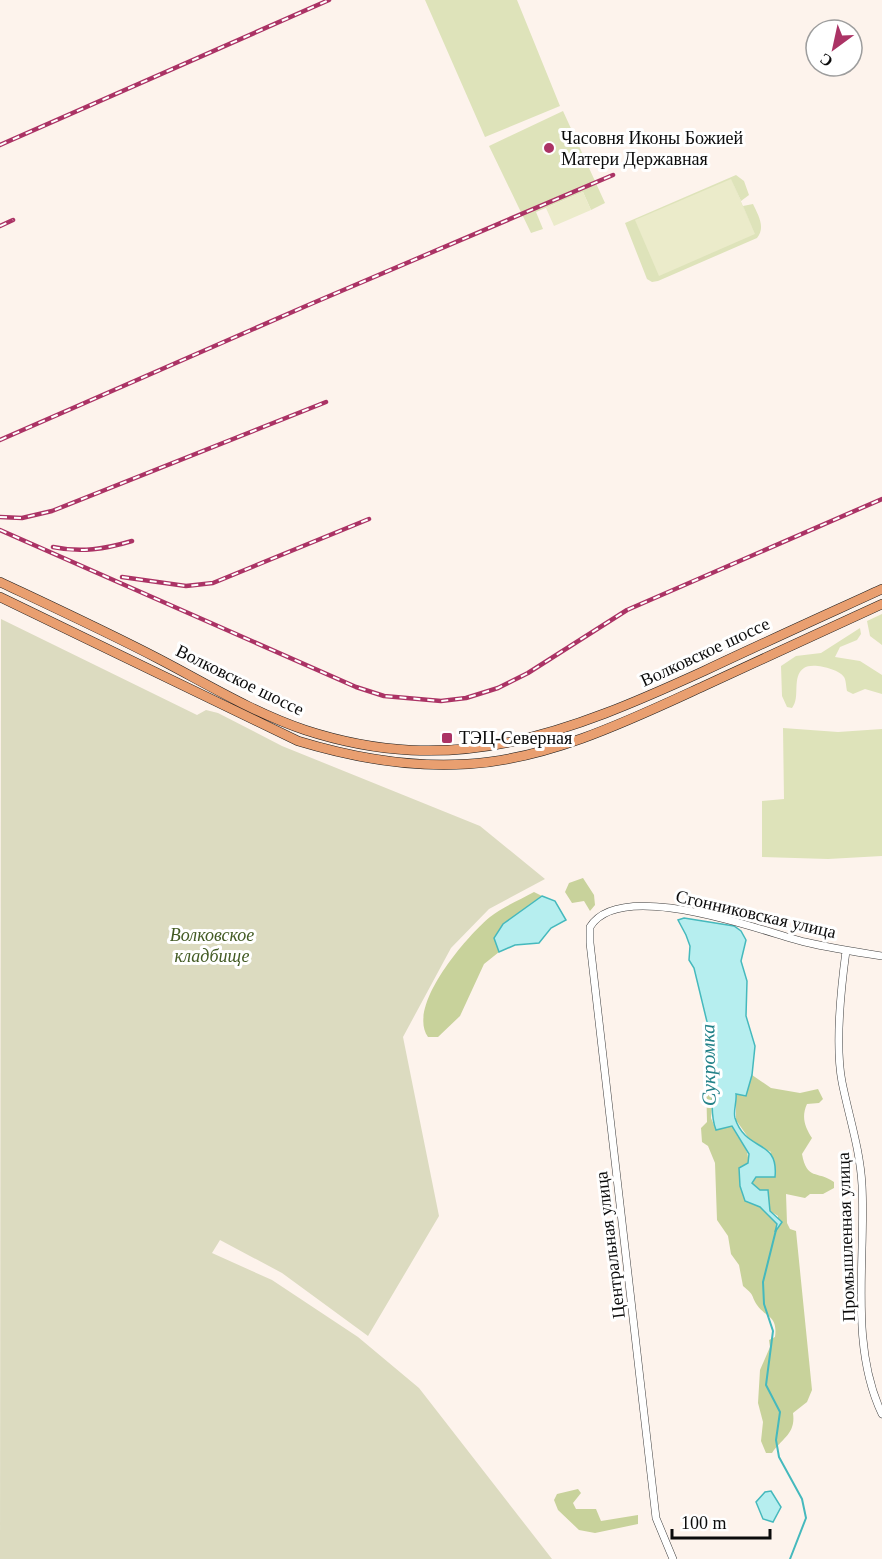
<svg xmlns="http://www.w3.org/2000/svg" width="882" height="1559" font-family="'Times New Roman',serif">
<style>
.green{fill:#dee3ba}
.forest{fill:#c8d29b}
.cemetery{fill:#dcdbc0}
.pitch{fill:#ebebca}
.water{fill:#b6eeef;stroke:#45b9bd;stroke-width:1.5}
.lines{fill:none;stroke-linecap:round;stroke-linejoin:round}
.stream{stroke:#45b9bd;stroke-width:2}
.minor-casing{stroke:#3e3e3e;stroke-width:8}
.major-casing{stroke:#1c1c1c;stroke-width:10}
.minor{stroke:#fff;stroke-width:7}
.major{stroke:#e99f70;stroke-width:9}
.rail-casing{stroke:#ab3365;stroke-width:4.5}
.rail{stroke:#fff;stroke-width:2;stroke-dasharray:7;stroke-linecap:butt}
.poi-dot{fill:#ab3365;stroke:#fff;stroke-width:2}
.labels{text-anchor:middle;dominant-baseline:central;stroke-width:6;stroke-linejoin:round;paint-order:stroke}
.poi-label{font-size:18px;fill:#0b0b0b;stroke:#fff;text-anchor:start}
.street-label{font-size:18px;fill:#0b0b0b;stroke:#fff}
.park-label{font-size:18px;font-style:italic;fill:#435b24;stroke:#fff}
.water-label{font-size:20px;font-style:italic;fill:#228188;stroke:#fff}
</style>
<rect width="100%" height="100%" fill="#fdf3ec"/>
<path class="green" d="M425,0H517L560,106L485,137Z
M563,111L605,203L591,210L583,192L536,212L543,229L531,233L489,146Z
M736,175L744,181L749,195L741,201L731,179L755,234L743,206L753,204C758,215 766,227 757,238L658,281L652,282L647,279L625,223Z
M882,614V645L870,636L867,621Z
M860,628L861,634L857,640L840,647L835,657L860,661L882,675V694L865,689L853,694L847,691C846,686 846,680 844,677C839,669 812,662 804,668C791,677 801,697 792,708L787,707L782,696L781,666L796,656L821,653Z
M783,728L838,732L882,729V856L828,859L762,857V801L784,799Z"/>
<path class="forest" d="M583,878L594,895L595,905L590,911L584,901L572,903L565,892L569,883Z
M534,892L542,896L503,924L494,938L499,952L484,964L460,1016L438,1037H428C406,1006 467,936 490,917C502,907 520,900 534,892Z
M715,1070L711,1118L716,1130L732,1125C737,1140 750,1147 748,1163L739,1169L760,1207L777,1224L776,1230L778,1216L770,1211L768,1190H760L751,1183L771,1152L752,1143L736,1120V1094L752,1075L771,1088L800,1093L818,1089L823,1099L819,1103L807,1104C801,1117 805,1127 812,1138L802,1154C807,1181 817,1170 834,1182V1188L823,1194H810L805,1198L786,1194L787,1223L790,1229L796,1231L812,1390L807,1402L793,1413C796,1434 782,1438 772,1453H766L761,1441L763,1422L758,1403L760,1370L770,1347L769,1340L775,1337C778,1315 766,1318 757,1305C750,1293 755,1296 743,1286L739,1265L731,1254L728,1236L717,1220L715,1163L708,1146L702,1142L701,1128L707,1122L706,1079Z
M578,1489L581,1493L573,1503L576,1509H596L601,1521L638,1515V1524L595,1533L579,1530L558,1510L554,1500L557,1494Z"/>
<path class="cemetery" d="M1,619L197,715L206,710L218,713L282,746L480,826L545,879L489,909L451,948L403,1037L439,1216L368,1336L282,1273L220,1240L212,1253L272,1280L358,1337L419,1388L552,1559H0Z"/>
<path class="pitch" d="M731,179L755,234L659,276L635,220Z
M583,192L591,210L554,226L546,208Z"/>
<path class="water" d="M542,896L555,901L566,920L551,928L539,943L515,945L499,952L494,938L503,924Z
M684,918L734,926L741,931L746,940L741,961L747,981L746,1016L755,1046L752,1075L746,1096L736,1094C737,1102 733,1111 735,1118C746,1153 779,1138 775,1177H756L752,1183L760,1190H768L770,1211L782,1222L775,1232L777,1224L760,1207L745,1201L740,1186L739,1168L748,1163L749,1154L732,1126L716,1130C707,1107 717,1074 715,1047L714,1040L704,1033L708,1026L694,968L689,960L690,946L686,935L678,920Z
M771,1491L781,1507L773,1522L763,1519L756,1502L765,1492Z"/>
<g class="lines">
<path class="stream" d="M776,1230L763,1282L764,1304L773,1331L766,1385L780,1412L776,1440L779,1457L802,1499L806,1518L790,1559"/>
<defs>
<path id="minor" d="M846,951C841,988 835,1045 842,1082C849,1117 860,1149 862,1185C866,1259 849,1345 882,1414
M673,1559L656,1518L590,943V927C620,877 761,931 805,942C830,948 856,952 882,956"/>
<path id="major" d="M0,582C53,607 107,632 159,659C207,684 254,713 305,730C455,779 568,733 704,671C763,643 823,616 882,589
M0,597L298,741C354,758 409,768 468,764C550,759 630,720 704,686C764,658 823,631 882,604"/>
</defs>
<use href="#minor" class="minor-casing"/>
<use href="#major" class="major-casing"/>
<use href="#minor" class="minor"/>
<use href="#major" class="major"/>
<defs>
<path id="rail" d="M0,145L329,0
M0,226L13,220
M0,440L306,306L613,175
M0,517L22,518L52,511L326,402
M0,530L356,687L384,696L441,701L466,698L498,688L528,673L627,610L882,499
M53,547C81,553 105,549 132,541
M122,577L186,586L213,583L369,519"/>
</defs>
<use href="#rail" class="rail-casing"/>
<use href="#rail" class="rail"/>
</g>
<g class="poi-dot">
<circle cx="549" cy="148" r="6"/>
<rect x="441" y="732" width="12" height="12" rx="3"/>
</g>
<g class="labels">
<g class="poi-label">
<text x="561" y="138">Часовня Иконы Божией<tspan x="561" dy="21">Матери Державная</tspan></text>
<text x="459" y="738">ТЭЦ-Северная</text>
</g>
<g class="street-label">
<text transform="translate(705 652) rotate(-25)">Волковское шоссе</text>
<text transform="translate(240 680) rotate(26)">Волковское шоссе</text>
<text transform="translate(756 914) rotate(13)">Сгонниковская улица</text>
<text transform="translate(846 1237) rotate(-92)">Промышленная улица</text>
<text transform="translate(610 1245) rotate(-97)">Центральная улица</text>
</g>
<g class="park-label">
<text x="212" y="935">Волковское<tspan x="212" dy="21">кладбище</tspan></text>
</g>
<g class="water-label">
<text transform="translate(708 1065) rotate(-91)">Сукромка</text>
</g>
</g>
<g transform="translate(834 48) rotate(213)"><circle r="28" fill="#ffffff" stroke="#9d9d9d" stroke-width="1.5"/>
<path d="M0-4.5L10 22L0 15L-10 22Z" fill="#ab3365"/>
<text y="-9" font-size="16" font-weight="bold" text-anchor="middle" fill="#0b0b0b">С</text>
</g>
<path d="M672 1529v9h98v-9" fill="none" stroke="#0b0b0b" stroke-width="3"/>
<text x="681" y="1529" font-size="18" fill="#0b0b0b" stroke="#ffffff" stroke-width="4.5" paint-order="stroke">100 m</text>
</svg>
